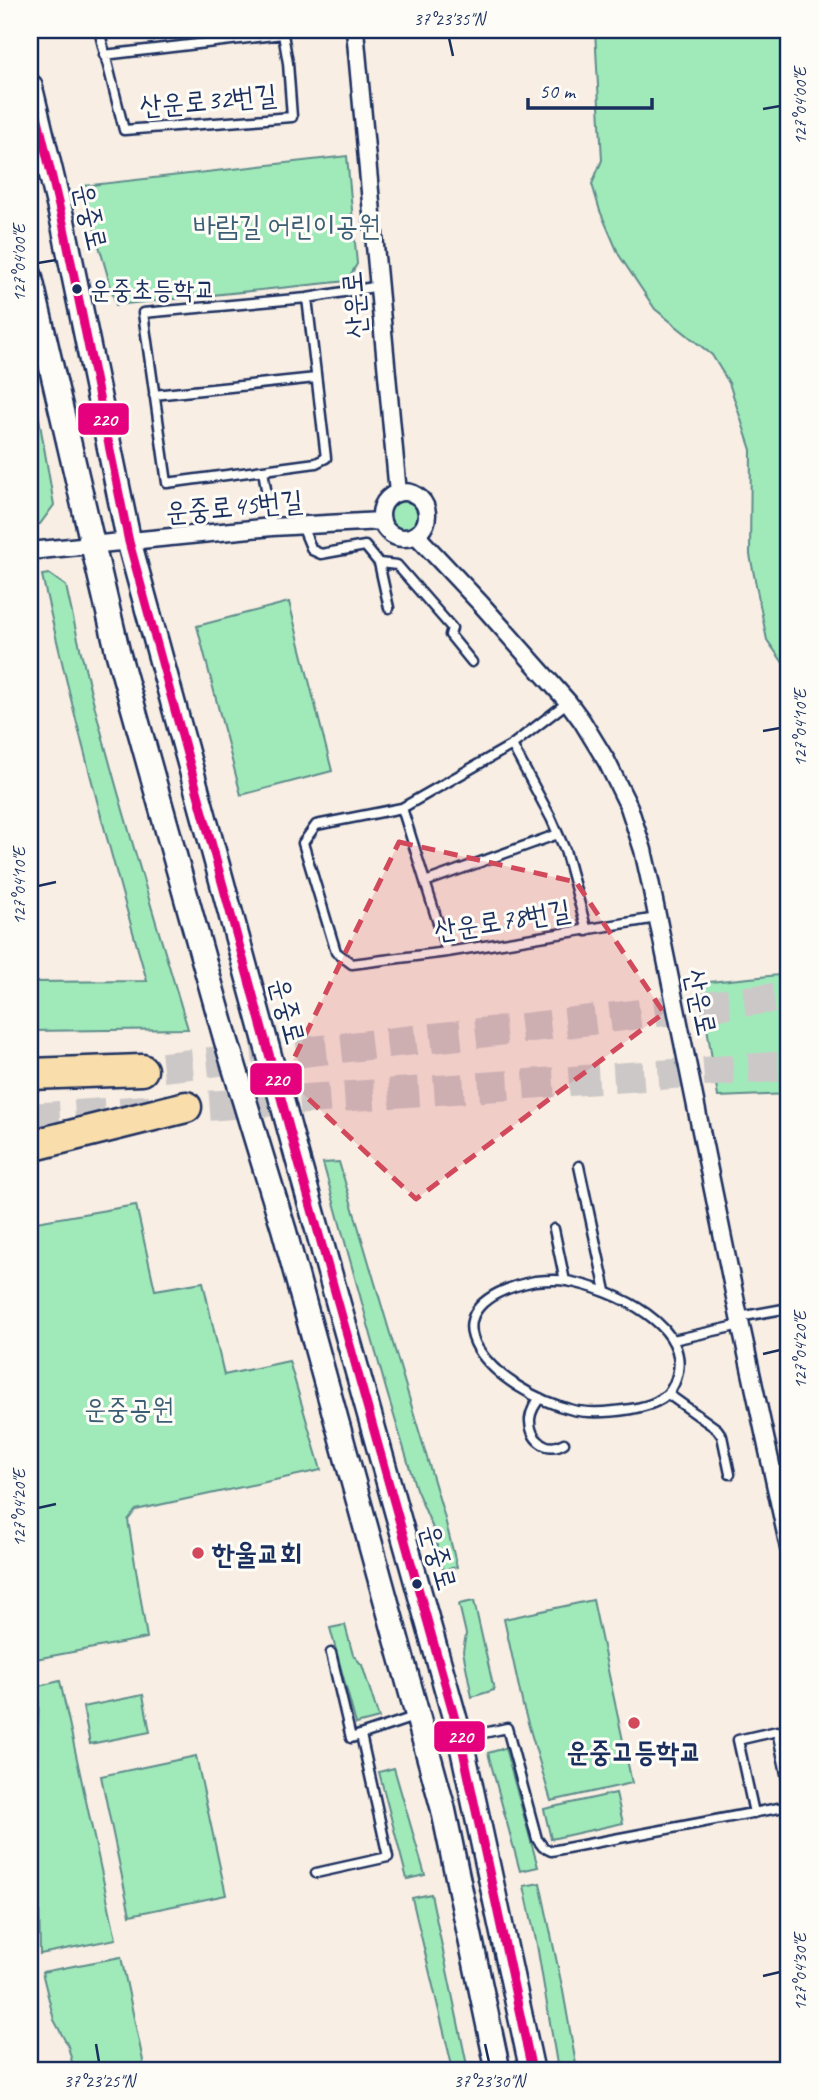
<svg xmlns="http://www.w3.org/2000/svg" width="819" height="2100" font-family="Caveat,'Poor Story',sans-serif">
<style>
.green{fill:#a0eab9;stroke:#5e8c8c;stroke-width:2}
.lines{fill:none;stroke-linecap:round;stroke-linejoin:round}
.motorway-tunnel{stroke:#ccc8c8;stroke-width:30;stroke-dasharray:30 15;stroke-linecap:butt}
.service-casing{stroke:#1b2f5e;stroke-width:13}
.minor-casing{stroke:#1b2f5e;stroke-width:21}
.secondary-casing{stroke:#1b2f5e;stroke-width:28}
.motorway-casing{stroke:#1b2f5e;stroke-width:35}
.service{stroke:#fdfcf7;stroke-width:8}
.minor{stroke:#fdfcf7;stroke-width:16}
.secondary{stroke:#fdfcf7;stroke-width:23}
.motorway{stroke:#f9deab;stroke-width:30}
.bus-1-casing{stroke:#fdfcf7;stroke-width:14}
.bus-1{stroke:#e5007d;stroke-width:9}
.marked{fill:#d1495b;fill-opacity:0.2;stroke:#d1495b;stroke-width:5;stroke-dasharray:14 9;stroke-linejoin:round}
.ticks{fill:none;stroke:#1b2f5e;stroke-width:2.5}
.bus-dot{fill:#1b2f5e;stroke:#fdfcf7;stroke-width:2.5}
.poi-dot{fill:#d1495b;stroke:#fdfcf7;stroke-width:2.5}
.labels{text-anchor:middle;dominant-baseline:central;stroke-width:6;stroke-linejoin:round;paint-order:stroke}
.bus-label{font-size:26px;fill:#1b2f5e;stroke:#fdfcf7;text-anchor:start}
.street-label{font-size:28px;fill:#1b2f5e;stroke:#fdfcf7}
.park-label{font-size:28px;fill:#3c5e75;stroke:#fdfcf7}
.poi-label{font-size:28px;font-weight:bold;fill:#1b2f5e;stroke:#fdfcf7;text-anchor:start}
.line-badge{stroke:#fdfcf7;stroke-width:2.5}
.badge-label{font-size:19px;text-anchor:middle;font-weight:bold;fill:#fff}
.neatline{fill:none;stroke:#1b2f5e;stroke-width:2.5}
.ticks-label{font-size:18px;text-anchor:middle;fill:#1b2f5e}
</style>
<rect width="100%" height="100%" fill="#f8eee3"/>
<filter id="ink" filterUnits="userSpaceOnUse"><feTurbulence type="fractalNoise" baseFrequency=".0143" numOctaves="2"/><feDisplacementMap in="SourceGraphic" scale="14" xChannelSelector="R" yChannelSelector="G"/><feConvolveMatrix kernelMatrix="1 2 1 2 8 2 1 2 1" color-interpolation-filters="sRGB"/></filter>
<g filter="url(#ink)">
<path class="green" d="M595,30H789V671L767,640L750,555L751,450L729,383L712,355L655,309L619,255L600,211L592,184L602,160Z
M347,156L357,264L347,281L116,305L82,186Z
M30,366L54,505L40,524L30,525Z
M390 515a14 14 0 1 1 28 0a14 14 0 1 1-28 0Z
M49,574L66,586C98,736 144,882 188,1029L30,1031V982L147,981C108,846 72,712 42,575Z
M289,602L332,771L241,795L197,626Z
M789,974V1094L718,1097L700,983Z
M339,1162L444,1515L457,1567L443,1570L432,1526L416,1489L386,1389L323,1163Z
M136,1205L155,1290L203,1282L224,1375L289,1361L321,1470L136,1510L128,1520L147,1638L30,1660V1223Z
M593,1600L632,1783L551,1801L523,1706L504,1619Z
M474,1601L494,1690L472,1697L463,1651L466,1634L459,1604Z
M345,1625L353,1655L362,1665L379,1718L356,1724L330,1628Z
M60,1681L116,1939L40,1954L37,1775L39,1686Z
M143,1695L150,1732L90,1744L83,1707Z
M505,1748L538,1867L520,1871L488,1753Z
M196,1756L226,1895L130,1915L101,1776Z
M394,1768L425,1875L407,1879L379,1772Z
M616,1793L623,1823L551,1839L544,1809Z
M540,1883L563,1991L577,2070H558L537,1945L524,1886Z
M431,1894L468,2070H453L412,1898Z
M121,1957L145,2070H74L68,2046L54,2020L42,1972Z"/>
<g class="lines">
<path class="motorway-tunnel" d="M118,1072L516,1029L789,996
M30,1118L789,1066"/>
<defs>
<path id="service" d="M99,30L124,130L292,117L288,63L283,34L104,55
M307,298L326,458L316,463L167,483L143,313L307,298L380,286
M154,395L316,378
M263,470L272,527
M302,526L312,550L321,554L365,546L379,563L389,608
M379,563L397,565L452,628L450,635L472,662
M568,702L512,745L402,808L316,825L303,843L336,952L352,964L447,952L657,918
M512,745L551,818L565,850L587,931
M402,808L447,952
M425,882L558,834
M579,1166L606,1291
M554,1229L565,1281
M535,1281C546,1280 557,1279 567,1281C611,1289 700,1326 674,1384C667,1401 648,1406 631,1409C612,1412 591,1414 573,1410C498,1392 408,1308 535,1281Z
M739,1317L789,1308
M673,1340L741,1325
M668,1394L717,1429L722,1436L730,1474
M540,1398C535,1405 531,1410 530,1419C529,1438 546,1454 564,1443
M331,1653L351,1738L414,1717
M428,1745L507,1728L537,1839L543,1847L551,1851L789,1806
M754,1813L738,1740L777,1731L789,1788
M316,1873L388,1857L361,1735"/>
<path id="minor" d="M355,30L398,493
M381 515a23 23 0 1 1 46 0a23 23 0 1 1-46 0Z
M416,535L481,604L568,702L582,721L607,762L629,807L643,850L650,881L739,1317L789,1548
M30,551L272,527L381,521"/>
<path id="secondary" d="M30,86L63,223L129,542L298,1160L460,1737L532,2070
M30,276L118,653L226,1040L284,1230L443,1808L498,2070"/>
<path id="motorway" d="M30,1074L142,1070
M30,1146L186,1107"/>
</defs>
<use href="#service" class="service-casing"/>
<use href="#minor" class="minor-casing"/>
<use href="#secondary" class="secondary-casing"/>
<use href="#motorway" class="motorway-casing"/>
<use href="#service" class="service"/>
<use href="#minor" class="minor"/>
<use href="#secondary" class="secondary"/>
<use href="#motorway" class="motorway"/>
<defs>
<path id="bus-1" d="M30,86L63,223L129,542L298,1160L460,1737L532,2070"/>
</defs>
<use href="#bus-1" class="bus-1-casing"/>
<use href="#bus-1" class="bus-1"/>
</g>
</g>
<path class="marked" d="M399,842L576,882L664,1013L416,1199L285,1077Z"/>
<path class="ticks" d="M449,38L453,56M763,109L780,106M38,263L56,260M763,731L780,728M38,886L56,882M763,1354L780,1350M38,1508L56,1504M763,1976L780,1972M96,2044L99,2062M485,2044L489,2062"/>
<g class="bus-dot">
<circle cx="77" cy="289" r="6"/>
<circle cx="417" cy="1584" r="6"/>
</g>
<g class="poi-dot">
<circle cx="198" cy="1553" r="7"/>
<circle cx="634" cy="1723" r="7"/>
</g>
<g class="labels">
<g class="bus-label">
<text x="90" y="289">운중초등학교</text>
</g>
<g class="street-label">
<text transform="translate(208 100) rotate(-5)">산운로32번길</text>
<text transform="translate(91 217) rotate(77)">운중로</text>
<text transform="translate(354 305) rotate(-95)">산운로</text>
<text transform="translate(234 506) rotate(-5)">운중로45번길</text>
<text transform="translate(502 920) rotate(-9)">산운로78번길</text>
<text transform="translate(701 1002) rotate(78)">산운로</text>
<text transform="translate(288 1011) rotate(75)">운중로</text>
<text transform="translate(439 1557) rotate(74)">운중로</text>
</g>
<g class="park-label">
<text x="287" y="225">바람길 어린이공원</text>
<text x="129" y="1408">운중공원</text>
</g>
<g class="poi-label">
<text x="212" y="1553">한울교회</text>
<text x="634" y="1751" text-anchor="middle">운중고등학교</text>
</g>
</g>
<g class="line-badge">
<rect x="77" y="402" width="53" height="34" rx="7" fill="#e5007d"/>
<rect x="249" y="1062" width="54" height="34" rx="7" fill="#e5007d"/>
<rect x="433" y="1720" width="53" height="33" rx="7" fill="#e5007d"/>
</g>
<g class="badge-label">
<text x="104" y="426">220</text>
<text x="276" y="1086">220</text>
<text x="460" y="1743">220</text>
</g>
<rect width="819" height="2100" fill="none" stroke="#fdfcf7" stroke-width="77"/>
<path d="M528 98v10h124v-10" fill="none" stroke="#1b2f5e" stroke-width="3.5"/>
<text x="539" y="98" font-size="21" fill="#1b2f5e" stroke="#fdfcf7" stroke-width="5" paint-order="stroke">50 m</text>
<rect x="38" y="38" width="742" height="2024" class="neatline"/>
<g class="ticks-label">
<text x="449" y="25">37°23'35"N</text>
<text transform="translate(800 106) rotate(-90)" y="6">127°04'00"E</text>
<text transform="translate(19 263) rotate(-90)" y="6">127°04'00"E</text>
<text transform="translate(800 728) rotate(-90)" y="6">127°04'10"E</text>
<text transform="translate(19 886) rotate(-90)" y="6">127°04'10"E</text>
<text transform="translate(800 1350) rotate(-90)" y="6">127°04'20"E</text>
<text transform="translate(19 1508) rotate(-90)" y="6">127°04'20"E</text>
<text transform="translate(800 1972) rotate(-90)" y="6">127°04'30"E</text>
<text x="99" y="2087">37°23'25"N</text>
<text x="489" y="2087">37°23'30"N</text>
</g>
</svg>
